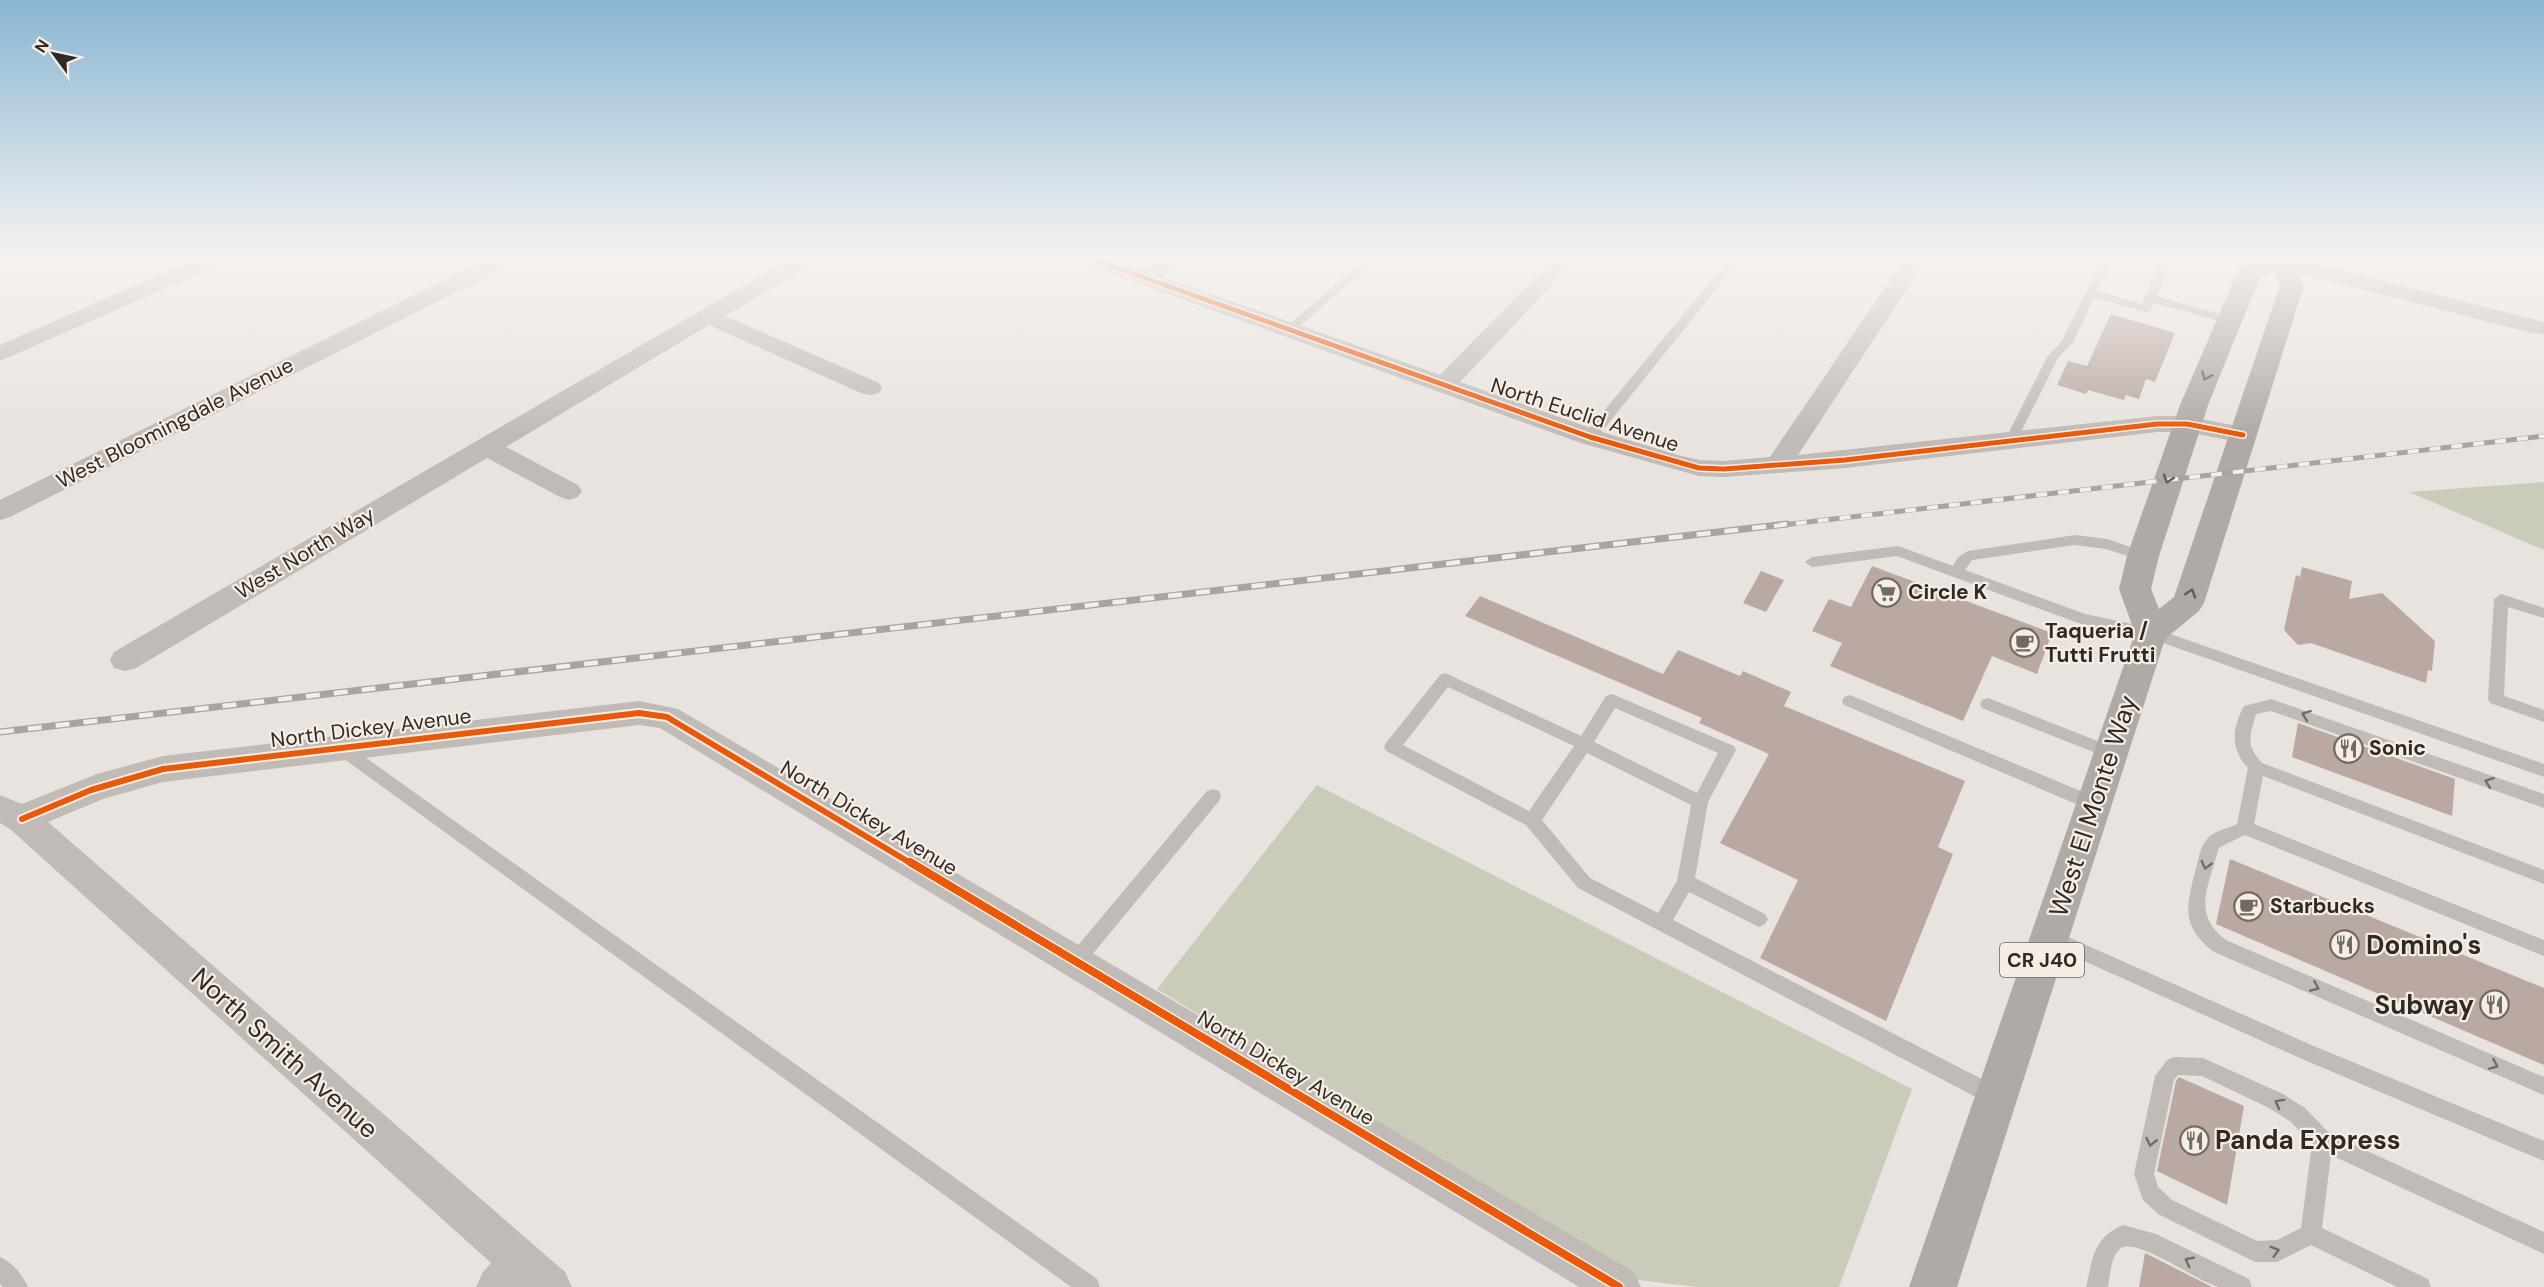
<svg xmlns="http://www.w3.org/2000/svg" width="2544" height="1287" font-family="'DM Sans',sans-serif">
<style>
.green{fill:#caccb9}
.building{fill:#baa8a2}
.lines{fill:none;stroke-linecap:round;stroke-linejoin:round}
.service{fill:#c1bbb7;fill-rule:evenodd}
.minor{fill:#c1bbb7;fill-rule:evenodd}
.primary{fill:#b0aaa6;fill-rule:evenodd}
.rail-far1-casing{stroke:#a9a4a1;stroke-width:5}
.rail-casing{stroke:#a9a4a1;stroke-width:7}
.rail-far1{stroke:#f6ede4;stroke-width:4;stroke-dasharray:11;stroke-linecap:butt}
.rail{stroke:#f6ede4;stroke-width:4.5;stroke-dasharray:14;stroke-linecap:butt}
.cycleway-far2-casing{stroke:#f6ede4;stroke-width:8}
.cycleway-far1-casing{stroke:#f6ede4;stroke-width:10}
.cycleway-casing{stroke:#f6ede4;stroke-width:11}
.cycleway-far2{stroke:#e8590c;stroke-width:5}
.cycleway-far1{stroke:#e8590c;stroke-width:6}
.cycleway{stroke:#e8590c;stroke-width:8}
.oneway{stroke:#645d59}
.oneway2{stroke:#726b67}
.labels{text-anchor:middle;dominant-baseline:central;stroke-width:4.5;stroke-linejoin:round;paint-order:stroke}
.shield{fill:#f6ede4;stroke:#6c645f;stroke-width:1.5}
.shield-label{font-size:20px;font-weight:bold;fill:#312926}
.street-label{font-size:21px;fill:#312926;stroke:#f6ede4}
.poi-label{font-size:21px;font-weight:bold;fill:#312926;stroke:#f6ede4;text-anchor:start}
.near-street-label{font-size:26px;fill:#312926;stroke:#f6ede4}
.near-poi-label{font-size:26px;font-weight:bold;fill:#312926;stroke:#f6ede4;text-anchor:start}
</style>
<rect width="100%" height="100%" fill="#e8e3de"/>
<path class="green" d="M2544,482V550L2409,492Z
M1317,785L1912,1089L1839,1287H1697L1638,1280L1157,989Z"/>
<path class="building" d="M2111,314L2175,333L2155,382L2146,379L2139,399L2126,395L2124,400L2088,390L2086,394L2057,385L2068,361L2087,366Z
M1872,566L2052,633L2037,674L1992,656L1963,721L1830,666L1842,643L1812,631L1829,599L1851,607Z
M2302,567L2352,581L2349,599L2382,593L2435,641L2432,671L2428,670L2426,683L2311,643L2298,645L2284,630L2296,575L2300,577Z
M1761,571L1784,580L1766,612L1743,603Z
M1480,596L1663,674L1678,650L1740,676L1743,671L1791,692L1784,706L1965,781L1938,847L1953,854L1886,1021L1760,958L1798,880L1720,843L1769,754L1699,723L1702,718L1465,616Z
M2298,723L2455,779L2452,816L2292,757Z
M2230,859L2544,988V1065L2216,924Z
M2179,1077L2244,1106L2227,1205L2157,1171L2176,1081Z
M2145,1253L2153,1257L2212,1287H2139Z"/>
<g class="lines">
<path class="service" d="M1370,255H1382L1293,332H1285V328Z
M1732,255H1744L1595,440H1585L1584,437L1585,434Z
M2104,255H2115L2097,291L2142,304L2158,266L2124,255H2142L2170,264L2157,296L2234,318L2236,320L2230,324L2154,303L2150,311L2146,312L2094,298L2073,342L2058,358L2017,440L2016,443H2006L2005,440L2047,357L2062,341Z
M2075,535L2107,539L2148,553L2150,556L2143,561L2106,549L2075,545L1972,560L1965,570L2085,614L2156,629L2544,764V777L2149,638L2078,623L1897,556L1812,567L1805,562L1812,557L1898,546L1953,566L1958,557L1968,551Z
M2501,594L2544,608V618L2508,607L2504,696L2544,710V722L2490,703L2488,699L2494,599Z
M1445,673L1581,736L1606,696L1612,694L1734,746L1736,750L1708,802L1695,878L1765,914L1768,919L1765,924L1759,927L1689,892L1673,920L2001,1089L2004,1096L2001,1103L1994,1105L1987,1103L1578,888L1526,825L1386,751L1384,747L1386,743L1440,675ZM1448,687L1574,746L1529,811L1403,745ZM1615,708L1718,753L1697,793L1594,742ZM1587,753L1691,805L1677,881L1658,913L1590,878L1542,820Z
M1850,695L2100,799L2102,804L2100,809L2094,811L2088,809L1844,705L1842,701L1844,697Z
M1988,698L2118,749L2120,753L2118,757L2112,759L2106,757L1982,708L1980,704L1982,700Z
M2271,699L2544,794V808L2271,711L2256,714C2250,736 2245,744 2262,763L2544,870V884L2263,776L2254,824L2544,940V956L2245,835L2220,847L2218,850C2209,886 2191,914 2226,940L2544,1077V1095L2214,952C2179,925 2187,905 2196,868C2199,859 2200,845 2208,838C2214,831 2229,828 2237,824L2248,768C2230,749 2232,728 2244,706Z
M342,743L348,745L1097,1279L1100,1287H1071L336,753L334,749L336,745Z
M1213,789L1219,791L1221,796L1219,801L1082,967L1076,969L1070,967L1067,961L1070,955L1207,791Z
M2050,929L2316,1047L2544,1141V1161L2302,1059L2044,943L2041,937L2044,931Z
M2174,1057L2203,1058L2283,1094L2305,1108L2330,1134L2544,1232V1254L2331,1155L2322,1228L2428,1279L2431,1287H2397L2311,1245L2277,1262H2255L2158,1214L2143,1200L2134,1174L2155,1076L2167,1060ZM2178,1075L2202,1076L2269,1108L2291,1122L2312,1144L2301,1228L2277,1240L2257,1241L2172,1200L2158,1187L2154,1174L2174,1080Z
M2123,1225L2156,1234L2249,1279L2252,1287C2242,1287 2229,1287 2219,1287C2199,1283 2139,1238 2121,1248C2111,1255 2110,1276 2108,1287H2086C2093,1258 2093,1238 2123,1225Z
M0,1257C12,1262 23,1275 28,1287H3L0,1284Z"/>
<path class="minor" d="M204,255H233L230,260L0,361V345Z
M495,255H523L520,260L10,517L0,520V500Z
M796,255H822L819,260L725,316L879,383L882,388L879,393L870,395L861,393L709,325L506,447L578,485L582,491L578,497L569,500L560,497L487,458L136,668L125,671L114,668L110,660L114,652Z
M1070,255H1101L1143,270L1164,255H1189L1163,277L1440,375L1557,255H1580L1460,382L1599,431L1678,455L1699,460L1724,461L1770,457L1907,255H1929L1798,455L2157,416H2187L2252,429L2256,435L2252,441L2243,443L2187,432H2157L1845,468L1724,477L1699,476L1581,443L1073,260Z
M2245,255H2281L2544,322V334L2532,333L2248,260Z
M639,701L678,709L1634,1272L1641,1287H1579L660,728L639,725L163,782L103,799L48,822L565,1272L572,1287H476L483,1272L491,1263L10,829L0,823V795L22,804L97,774L163,756Z"/>
<path class="primary" d="M2267,255H2291L2289,260L2304,285L2204,603L2199,611L2165,639L1957,1287H1909L2135,633L2119,589L2127,556L2180,405L2237,273L2240,268ZM2272,272L2280,285L2174,597L2159,609L2151,589L2159,556L2208,405L2260,277Z"/>
<defs>
<path id="rail-far1" d="M1774,526L2544,436"/>
<path id="rail" d="M0,732L1787,524"/>
</defs>
<use href="#rail-far1" class="rail-far1-casing"/>
<use href="#rail" class="rail-casing"/>
<use href="#rail-far1" class="rail-far1"/>
<use href="#rail" class="rail"/>
<defs>
<path id="cycleway-far2" d="M1081,255L1590,437L1699,468L1724,469L1845,460L2157,424H2187L2243,435"/>
<path id="cycleway-far1" d="M22,819L91,790L163,769L639,713L667,717L912,864"/>
<path id="cycleway" d="M910,862L1619,1287"/>
</defs>
<use href="#cycleway-far2" class="cycleway-far2-casing"/>
<use href="#cycleway-far1" class="cycleway-far1-casing"/>
<use href="#cycleway" class="cycleway-casing"/>
<use href="#cycleway-far2" class="cycleway-far2"/>
<use href="#cycleway-far1" class="cycleway-far1"/>
<use href="#cycleway" class="cycleway"/>
</g>
<defs><path id="oneway-chevron" d="M-2-3.5L2.5 0L-2 3.5" fill="none" stroke-width="1.6" stroke-linecap="round" stroke-linejoin="round" transform="scale(1.5)"/></defs>
<g class="oneway">
<use href="#oneway-chevron" transform="translate(2206 376) rotate(113)"/>
<use href="#oneway-chevron" transform="translate(2168 479) rotate(108)"/>
<use href="#oneway-chevron" transform="translate(2191 593) rotate(-72)"/>
</g>
<g class="oneway2">
<use href="#oneway-chevron" transform="translate(2306 715) rotate(-160)"/>
<use href="#oneway-chevron" transform="translate(2489 782) rotate(-160)"/>
<use href="#oneway-chevron" transform="translate(2206 865) rotate(105)"/>
<use href="#oneway-chevron" transform="translate(2315 987) rotate(23)"/>
<use href="#oneway-chevron" transform="translate(2494 1065) rotate(23)"/>
<use href="#oneway-chevron" transform="translate(2279 1103) rotate(-151)"/>
<use href="#oneway-chevron" transform="translate(2151 1142) rotate(103)"/>
<use href="#oneway-chevron" transform="translate(2275 1251) rotate(-16)"/>
<use href="#oneway-chevron" transform="translate(2189 1261) rotate(-153)"/>
</g>
<linearGradient id="sky" x2="0" y2="1"><stop stop-color="#89b6d4"/><stop offset="0.59" stop-color="#f5f2f0"/><stop offset="1" stop-color="#f5f2f0" stop-opacity="0"/></linearGradient>
<rect width="2544" height="435" fill="url(#sky)"/>
<defs>
<symbol id="supermarket-ring" viewBox="-11 -11 22 22"><circle r="9.5" fill="#f6ede4" stroke="#716a66" stroke-width="1.5"/><path d="M-6-5.5h2.5l.6 2H6L4.5 2H-2.5L-4.4-4H-6ZM-1.5 3.2a1.3 1.3 0 1 0 .1 0ZM3 3.2a1.3 1.3 0 1 0 .1 0Z" fill="#716a66"/></symbol>
<symbol id="cafe-ring" viewBox="-11 -11 22 22"><circle r="9.5" fill="#f6ede4" stroke="#716a66" stroke-width="1.5"/><path d="M-5.5-4.5H6V0H3Q3 3.5 0 3.5H-2.5Q-5.5 3.5-5.5 0ZM3-3.2v2h1.7v-2ZM-6 4.5H4V6H-6Z" fill="#716a66"/></symbol>
<symbol id="restaurant-ring" viewBox="-11 -11 22 22"><circle r="9.5" fill="#f6ede4" stroke="#716a66" stroke-width="1.5"/><path d="M-5-6h1v4h1v-4h1v4h1v-4h1v5L-1.5 .5V6h-2V.5L-5-1ZM5-6V6H3V1.5H1.5Q1.5-4 5-6Z" fill="#716a66"/></symbol>
</defs>
<g fill-rule="evenodd">
<use href="#supermarket-ring" x="1870" y="576" width="33" height="33"/>
<use href="#cafe-ring" x="2008" y="626" width="33" height="33"/>
<use href="#restaurant-ring" x="2332" y="732" width="33" height="33"/>
<use href="#cafe-ring" x="2232" y="890" width="33" height="33"/>
<use href="#restaurant-ring" x="2328" y="928" width="33" height="33"/>
<use href="#restaurant-ring" x="2478" y="988" width="33" height="33"/>
<use href="#restaurant-ring" x="2178" y="1124" width="33" height="33"/>
</g>
<g class="labels">
<rect class="shield" x="2000" y="943" width="84" height="34" rx="4.5"/>
<g class="shield-label">
<text x="2042" y="960">CR J40</text>
</g>
<g class="street-label">
<text transform="translate(1585 415) rotate(18)">North Euclid Avenue</text>
<text transform="translate(175 423) rotate(-27)">West Bloomingdale Avenue</text>
<text transform="translate(305 553) rotate(-31)">West North Way</text>
<text transform="translate(371 728) rotate(-7)">North Dickey Avenue</text>
<text transform="translate(869 818) rotate(31)">North Dickey Avenue</text>
<text transform="translate(1286 1068) rotate(31)">North Dickey Avenue</text>
</g>
<g class="poi-label">
<text x="1908" y="592">Circle K</text>
<text x="2045" y="631">Taqueria /<tspan x="2045" dy="24">Tutti Frutti</tspan></text>
<text x="2369" y="748">Sonic</text>
<text x="2270" y="906">Starbucks</text>
</g>
<g class="near-street-label">
<text transform="translate(2093 806) rotate(-72)">West El Monte Way</text>
<text transform="translate(285 1053) rotate(42)">North Smith Avenue</text>
</g>
<g class="near-poi-label">
<text x="2366" y="945">Domino's</text>
<text x="2474" y="1005" text-anchor="end">Subway</text>
<text x="2215" y="1140">Panda Express</text>
</g>
</g>
<g transform="translate(54 54) rotate(303)" stroke="#f6ede4" stroke-width="4.5" paint-order="stroke">
<path d="M0-4.5L10 22L0 15L-10 22Z" fill="#312926"/>
<text y="-9" font-size="16" font-weight="bold" text-anchor="middle" fill="#312926">N</text>
</g>
</svg>
